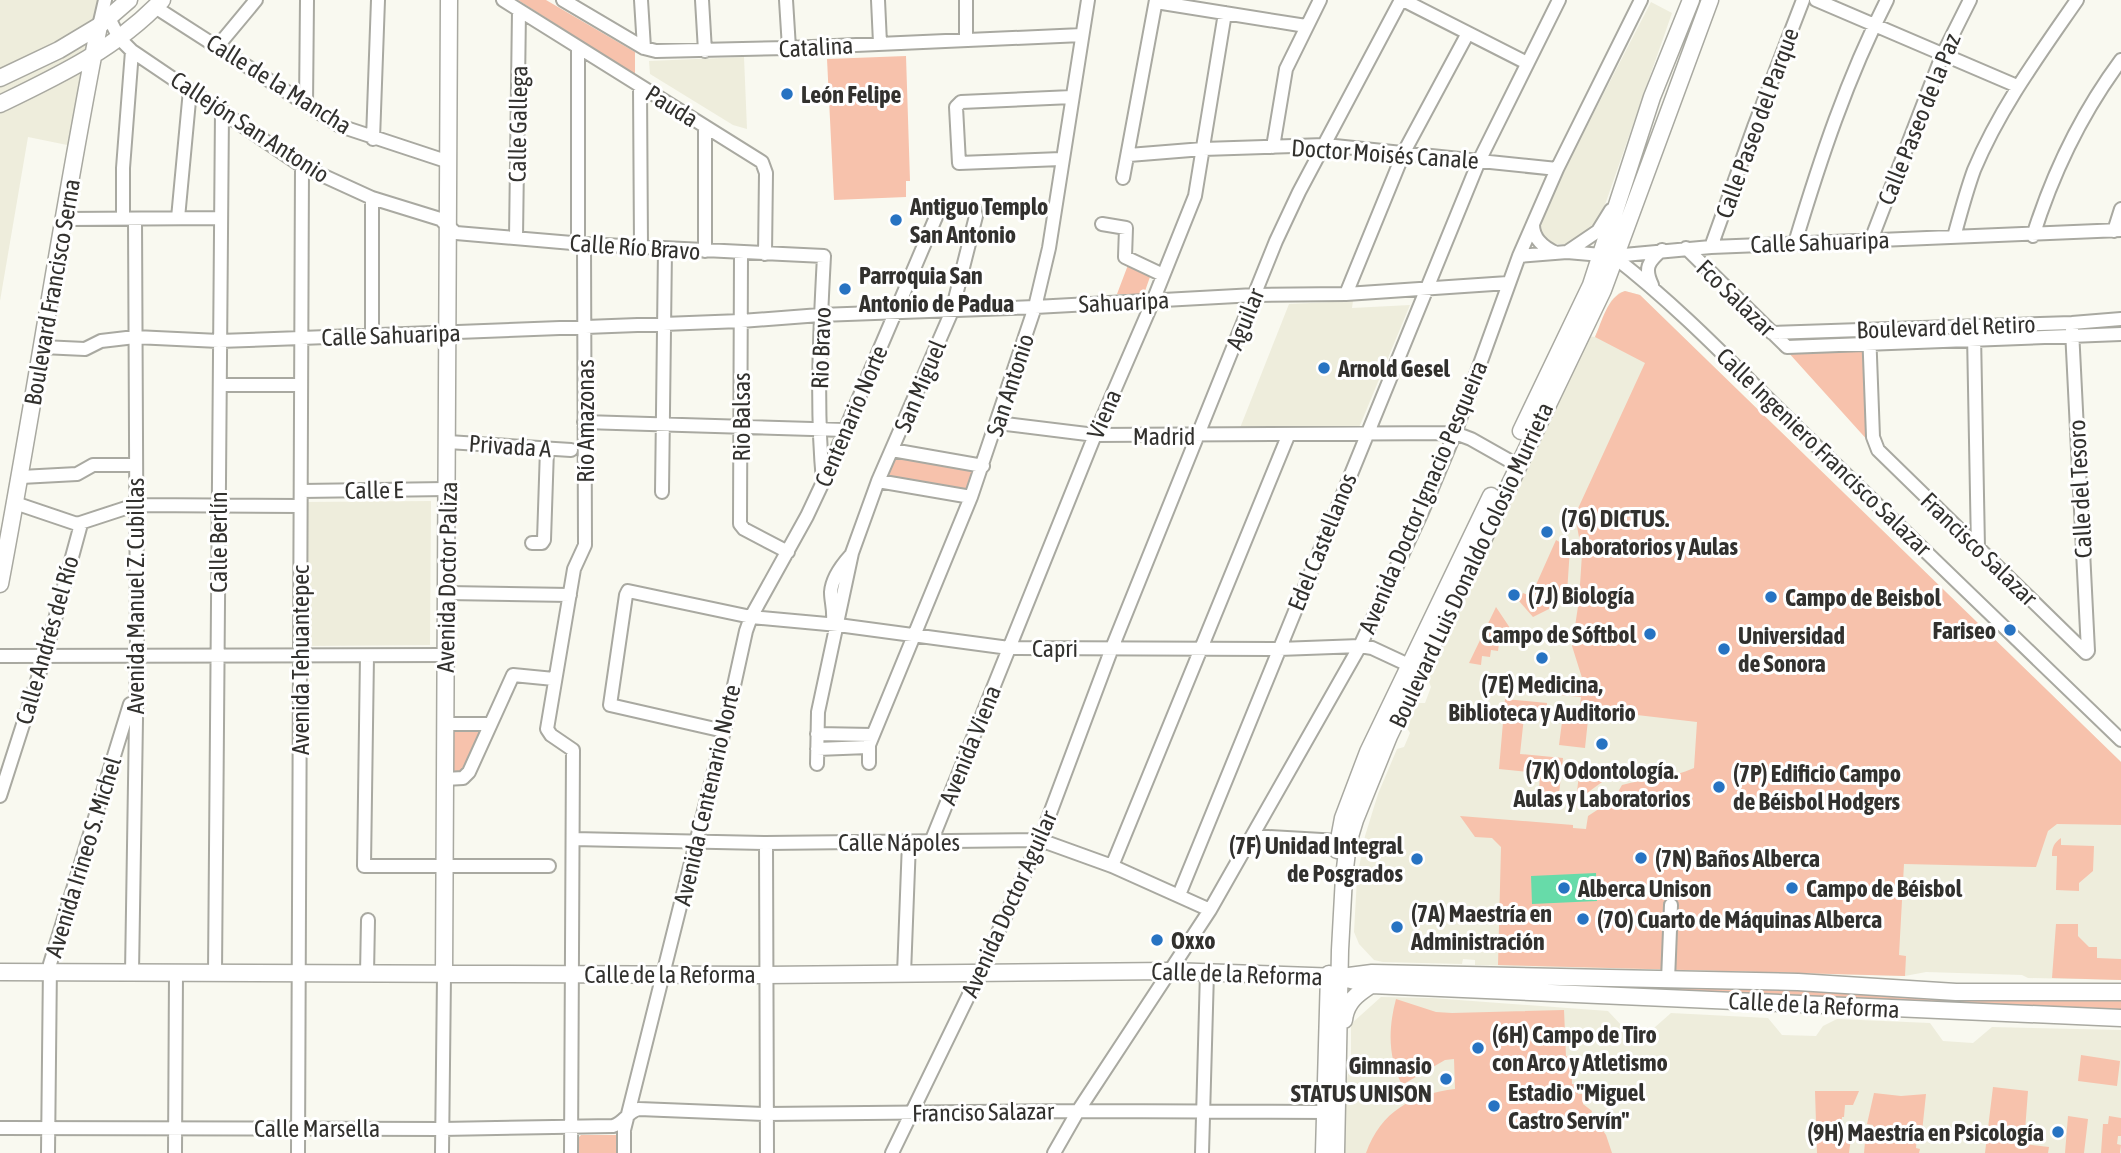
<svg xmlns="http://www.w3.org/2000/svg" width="2121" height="1153" font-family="'Asap Condensed',sans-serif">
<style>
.built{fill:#eeeddc}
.green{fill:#f7c2ac}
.water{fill:#67dba9}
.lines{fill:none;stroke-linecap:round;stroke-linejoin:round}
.minor-casing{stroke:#a9a9a1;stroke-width:16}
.major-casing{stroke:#a9a9a1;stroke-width:19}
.minor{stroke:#fff;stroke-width:12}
.major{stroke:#fff;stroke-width:16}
.poi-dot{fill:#2773c2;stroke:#fff;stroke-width:2.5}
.labels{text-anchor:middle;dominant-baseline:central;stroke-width:6;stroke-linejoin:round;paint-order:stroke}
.street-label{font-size:24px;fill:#32312e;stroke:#fff}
.poi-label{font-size:24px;font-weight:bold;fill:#32312e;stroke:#fff;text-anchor:start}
</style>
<rect width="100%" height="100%" fill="#f9f9f0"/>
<path class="built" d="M0,0H99L72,146L28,137L0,301Z
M1651,2L1672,13L1600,219L1582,238L1568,244H1549L1539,235V216L1562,165L1574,151Z
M744,57L747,129L733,125L650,74L649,61Z
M1625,291L1640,295L2121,762V980L2028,978L2022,975L1926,972L1905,976L1475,965V960L1463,959L1462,964L1383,962L1374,960L1359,944L1354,932L1357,878L1365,836L1378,794L1397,749L1404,747L1410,733L1407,728L1418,703H1425L1431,687L1428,679L1588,336L1595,337L1611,301L1619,293Z
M1353,301L1352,308L1410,305L1358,430L1240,428L1289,304Z
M431,501L430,645L305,646V502Z
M1381,997L1432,998L1608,1011L1623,1027L1654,1028L1671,1013L1768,1018L1782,1035L1816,1036L1823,1026L1837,1019L1930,1023L1943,1041L1973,1043L1992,1027L2121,1030V1153H1344L1346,1082L1351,1063V1024Z"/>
<path class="green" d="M518,0H546L635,52V75Z
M906,56L910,181H906V197L834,200L827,59Z
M1128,265L1151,274L1144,294H1117Z
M1625,291L1640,295L2121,762V825L2057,824L2048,831L2036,867L1904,864L1899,955L1906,956L1905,976L1498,965L1501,847L1492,838L1475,837L1460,816L1573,825V828L1586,829L1588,816L1614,799L1622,785C1646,778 1671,779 1694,768L1697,722L1594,710L1590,701L1585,748L1559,745L1562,722L1578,723L1581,697L1560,695L1577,681H1583L1572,646L1579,600L1582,554L1575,515L1645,363L1595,337C1602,322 1607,297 1625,291Z
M1868,349L1870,443L1787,351Z
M895,457L974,471L965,492L886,478Z
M1556,540L1570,548L1567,593L1549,609L1533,617L1519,601L1523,593L1531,596Z
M1496,607L1510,628L1508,644L1499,643L1498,651L1491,650L1490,657L1482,656L1481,665L1469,663Z
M1505,699L1547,703L1546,719L1524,717L1520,754L1563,758L1559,794L1539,792L1540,773L1499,769Z
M452,728L482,730L467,771L451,776Z
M1579,774L1609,777L1576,801Z
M2061,838V845L2094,846L2093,871L2079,883V891L2056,890L2057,856H2052C2052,847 2054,843 2061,838Z
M2056,924H2078V936L2089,947H2097V958L2121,959V980L2052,978Z
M1520,984L2121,999V1015Z
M1396,999L1436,1012L1452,1013L1564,1010L1566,1056H1571L1572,1084H1577L1578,1094H1583V1104L1592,1111L1591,1114L1606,1135L1612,1153H1366C1381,1111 1413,1094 1455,1089L1454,1059L1445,1060L1402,1085C1388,1057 1388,1029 1396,999Z
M2081,1055L2120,1061L2117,1086L2078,1081Z
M1993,1087L2028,1091L2024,1144L2049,1147L2048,1153H1985Z
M1815,1091H1859L1853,1105H1845L1844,1117H1842L1840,1136L1851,1138L1849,1153H1817Z
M1874,1093L1901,1096L1926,1094L1922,1132H1917L1916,1148L1920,1149L1919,1153H1864L1865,1142H1871L1873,1125L1867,1124Z
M2068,1116L2088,1119L2084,1153H2065Z
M2109,1116L2121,1118V1136H2118L2117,1144L2121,1145L2120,1153H2101L2103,1124H2108Z
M581,1135H616L619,1138V1153H576V1140Z"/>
<path class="water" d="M1596,873L1597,901L1532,904L1531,876Z"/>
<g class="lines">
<defs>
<path id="minor" d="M503,0L762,162L766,173L765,254
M563,0L644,48L656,51L789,48L1082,35
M641,0L644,48
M702,0L705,51
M786,0L789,48
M878,0L880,43
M966,0V40
M1403,0L1527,63
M1816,0L2017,86
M1156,2L1306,26
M155,7L340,126L449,162
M109,18L119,38L132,51L302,166L372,198L440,219L456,233L584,244L824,256C820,331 816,406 823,481
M99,26L105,0
M217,47L256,0
M640,86L641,247
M306,105L307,0
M373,139L378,0
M1273,147L1286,69L1320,0
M1129,155L1203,149L1325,145L1557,169
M1061,159L959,163L956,107L961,102L1072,97
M1123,178L1156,0
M178,218L190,90
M64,219L220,218
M123,219V168L132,51
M1102,224L1126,228L1125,257L1163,275
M1533,225C1533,239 1543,247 1556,253
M2114,231L2121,209
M2033,236C2053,172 2081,114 2121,60
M1954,237C1960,215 1966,192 1974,170C2000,108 2039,55 2077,0
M516,238L519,10
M1871,240L1942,56L1970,0
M1795,243C1820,160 1847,78 1887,0
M578,244V47
M1711,247L1754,127L1803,0
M1686,248L1787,347L2121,334
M705,251V127
M1567,252L1598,231L1611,210
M741,253L740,524L744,529L788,552
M1519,256L1567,252L1613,256L1711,247L2121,230
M1613,256C1684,311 1740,372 1804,434C1909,536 2015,638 2121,740
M1652,285C1644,268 1648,262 1662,250
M1346,294L1404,152L1468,33
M1869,330L1873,437L1878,450L2086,653
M2072,330L2088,651L2086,653
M1772,333L2072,323L2121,319
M372,334V198
M1974,334L1978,548
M42,347L85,349L101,341L135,337L219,341L301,338L741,321L820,315L1035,307L1255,295L1346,294L1508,283
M220,385H301
M584,422L845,430
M998,423L1095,435L1455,433L1471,439L1517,465
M448,442L571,450
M892,450L983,466
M21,477L77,474L93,465H135
M878,481L971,497
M301,491L447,489
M662,492L665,249
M15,503L77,524L135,505L300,506
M532,543H542L544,540L547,449
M447,593L570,595
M833,620C834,609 831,602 831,592C832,578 841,566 850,556
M0,656L446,655
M367,656L364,866H549
M445,724H490
M724,731L610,705L626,595L628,591L751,617L838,625L1009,648L1279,649L1360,646L1372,648L1415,668
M817,734L873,735
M817,749L868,747
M869,763V745L971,497L1035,307L1049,248L1088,0
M445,779L463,778L469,772L513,675L554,679
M0,796L45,656L81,524
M1252,836L1339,841
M573,839L766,843L1040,840L1112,866L1210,910
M931,842L1095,435L1153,301L1195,196L1225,13
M766,843L767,1153
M1112,866L1288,436
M1179,895L1479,161L1559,0
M132,973L137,656L135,219
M215,973L222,110
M367,974L368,920
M904,974L909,842
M1668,980L1671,905
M0,1128L442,1129L613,1126C624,1123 628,1111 639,1109L766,1114L1078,1111L1334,1112
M48,1153L50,964L130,704
M175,1153L176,973
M298,1153L302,166
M442,1153L444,975
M571,1153L573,750L551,735L547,729L574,569L585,545L584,244
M624,1153V1130L724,731L746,631L751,617L807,516L823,482L939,210L974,209L976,216L952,311L878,481L852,553L818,712L817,764
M892,1153L980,972L1040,840L1112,648L1276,241L1299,192L1401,0
M1054,1153L1078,1111L1210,910L1360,646L1422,512L1455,433L1519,256L1557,169L1641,0
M1202,1153L1207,972"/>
<path id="major" d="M0,78L59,50L99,26L129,0
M0,104C58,76 117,48 162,0
M1521,431L1591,285L1652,97L1691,0
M0,584C35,399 62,212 99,26
M1337,850L1343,818L1368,752L1491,496
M0,972L765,975L1170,971L1339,977L1371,985L2121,1018
M444,975L449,0
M1349,976L1372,973L1798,982L1956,992H2121
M1344,1020C1346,1002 1357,994 1371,985
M1324,1153L1329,974
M1336,1153L1340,950L1344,877L1348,843L1355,820L1389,736L1603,290L1710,0"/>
</defs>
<use href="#minor" class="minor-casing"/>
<use href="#major" class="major-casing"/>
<use href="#minor" class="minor"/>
<use href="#major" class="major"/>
</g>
<g class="poi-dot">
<circle cx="787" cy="94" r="7"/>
<circle cx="896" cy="220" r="7"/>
<circle cx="845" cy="289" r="7"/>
<circle cx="1324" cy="368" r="7"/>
<circle cx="1547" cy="532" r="7"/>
<circle cx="1514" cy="595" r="7"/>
<circle cx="1771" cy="597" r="7"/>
<circle cx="2010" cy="630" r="7"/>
<circle cx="1650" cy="634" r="7"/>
<circle cx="1724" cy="649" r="7"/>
<circle cx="1542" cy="658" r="7"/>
<circle cx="1602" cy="744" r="7"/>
<circle cx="1719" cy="787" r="7"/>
<circle cx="1641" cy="858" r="7"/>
<circle cx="1417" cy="859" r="7"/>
<circle cx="1564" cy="888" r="7"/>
<circle cx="1792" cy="888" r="7"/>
<circle cx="1583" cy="919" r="7"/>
<circle cx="1397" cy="927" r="7"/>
<circle cx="1157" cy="940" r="7"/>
<circle cx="1478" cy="1048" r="7"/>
<circle cx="1446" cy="1079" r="7"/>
<circle cx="1494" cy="1106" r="7"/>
<circle cx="2058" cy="1132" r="7"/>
</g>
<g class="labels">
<g class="street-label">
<text transform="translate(816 47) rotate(-3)">Catalina</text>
<text transform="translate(279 84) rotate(32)">Calle de la Mancha</text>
<text transform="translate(672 106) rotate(32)">Pauda</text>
<text transform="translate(1919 119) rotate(-68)">Calle Paseo de la Paz</text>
<text transform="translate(1757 123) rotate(-70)">Calle Paseo del Parque</text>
<text transform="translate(518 124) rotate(-89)">Calle Gallega</text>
<text transform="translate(250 127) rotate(33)">Callejón San Antonio</text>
<text transform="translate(1385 154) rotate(4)">Doctor Moisés Canale</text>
<text transform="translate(1820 242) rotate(-2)">Calle Sahuaripa</text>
<text transform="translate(635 247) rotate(4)">Calle Río Bravo</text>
<text transform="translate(52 292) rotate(-80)">Boulevard Francisco Serna</text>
<text transform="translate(1736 298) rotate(44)">Fco Salazar</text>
<text transform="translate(1124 302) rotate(-3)">Sahuaripa</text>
<text transform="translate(1245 319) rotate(-68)">Aguilar</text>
<text transform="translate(1946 327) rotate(-2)">Boulevard del Retiro</text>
<text transform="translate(391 335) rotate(-2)">Calle Sahuaripa</text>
<text transform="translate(821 348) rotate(-88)">Rio Bravo</text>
<text transform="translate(1010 385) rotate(-72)">San Antonio</text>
<text transform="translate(920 386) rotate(-67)">San Miguel</text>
<text transform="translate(1104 414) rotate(-67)">Viena</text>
<text transform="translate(851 416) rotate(-67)">Centenario Norte</text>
<text transform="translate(741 417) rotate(-90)">Rio Balsas</text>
<text transform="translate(585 421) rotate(-90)">Río Amazonas</text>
<text x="1164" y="436">Madrid</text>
<text transform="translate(510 446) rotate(4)">Privada A</text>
<text transform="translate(1824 452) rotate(44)">Calle Ingeniero Francisco Salazar</text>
<text transform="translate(2080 489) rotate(-93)">Calle del Tesoro</text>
<text transform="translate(374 490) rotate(-1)">Calle E</text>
<text transform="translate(1423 497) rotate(-67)">Avenida Doctor Ignacio Pesqueira</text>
<text transform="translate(218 542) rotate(-90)">Calle Berlín</text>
<text transform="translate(1322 542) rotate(-68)">Edel Castellanos</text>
<text transform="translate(1979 549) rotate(44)">Francisco Salazar</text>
<text transform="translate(1471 565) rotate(-65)">Boulevard Luis Donaldo Colosio Murrieta</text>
<text transform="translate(447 577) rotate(-89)">Avenida Doctor Paliza</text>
<text transform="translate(135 596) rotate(-90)">Avenida Manuel Z. Cubillas</text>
<text transform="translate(47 640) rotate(-74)">Calle Andrés del Río</text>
<text x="1055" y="648">Capri</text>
<text transform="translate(300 660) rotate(-90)">Avenida Tehuantepec</text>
<text transform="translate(970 745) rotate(-68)">Avenida Viena</text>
<text transform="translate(707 795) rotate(-77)">Avenida Centenario Norte</text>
<text x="899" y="842">Calle Nápoles</text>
<text transform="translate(83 857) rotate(-73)">Avenida Irineo S. Michel</text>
<text transform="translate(1009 904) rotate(-66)">Avenida Doctor Aguilar</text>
<text x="670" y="974">Calle de la Reforma</text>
<text transform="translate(1237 974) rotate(2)">Calle de la Reforma</text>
<text transform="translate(1814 1005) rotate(3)">Calle de la Reforma</text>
<text transform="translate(983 1112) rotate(-1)">Franciso Salazar</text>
<text x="317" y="1128">Calle Marsella</text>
</g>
<g class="poi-label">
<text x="801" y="94">León Felipe</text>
<text x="910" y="206">Antiguo Templo<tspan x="910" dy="28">San Antonio</tspan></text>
<text x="859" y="275">Parroquia San<tspan x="859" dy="28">Antonio de Padua</tspan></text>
<text x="1338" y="368">Arnold Gesel</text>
<text x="1561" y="518">(7G) DICTUS.<tspan x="1561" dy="28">Laboratorios y Aulas</tspan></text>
<text x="1528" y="595">(7J) Biología</text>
<text x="1785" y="597">Campo de Beisbol</text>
<text x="1996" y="630" text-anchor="end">Fariseo</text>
<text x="1636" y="634" text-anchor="end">Campo de Sóftbol</text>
<text x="1738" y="635">Universidad<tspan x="1738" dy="28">de Sonora</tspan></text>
<text x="1542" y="684" text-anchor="middle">(7E) Medicina,<tspan x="1542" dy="28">Biblioteca y Auditorio</tspan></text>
<text x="1602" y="770" text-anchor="middle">(7K) Odontología.<tspan x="1602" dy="28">Aulas y Laboratorios</tspan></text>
<text x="1733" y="773">(7P) Edificio Campo<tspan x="1733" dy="28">de Béisbol Hodgers</tspan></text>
<text x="1403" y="845" text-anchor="end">(7F) Unidad Integral<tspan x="1403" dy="28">de Posgrados</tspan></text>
<text x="1655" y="858">(7N) Baños Alberca</text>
<text x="1578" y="888">Alberca Unison</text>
<text x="1806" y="888">Campo de Béisbol</text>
<text x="1411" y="913">(7A) Maestría en<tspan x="1411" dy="28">Administración</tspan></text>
<text x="1597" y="919">(7O) Cuarto de Máquinas Alberca</text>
<text x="1171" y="940">Oxxo</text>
<text x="1492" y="1034">(6H) Campo de Tiro<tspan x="1492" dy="28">con Arco y Atletismo</tspan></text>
<text x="1432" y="1065" text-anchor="end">Gimnasio<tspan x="1432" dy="28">STATUS UNISON</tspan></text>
<text x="1508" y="1092">Estadio "Miguel<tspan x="1508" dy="28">Castro Servín"</tspan></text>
<text x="2044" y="1132" text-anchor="end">(9H) Maestría en Psicología</text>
</g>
</g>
</svg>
